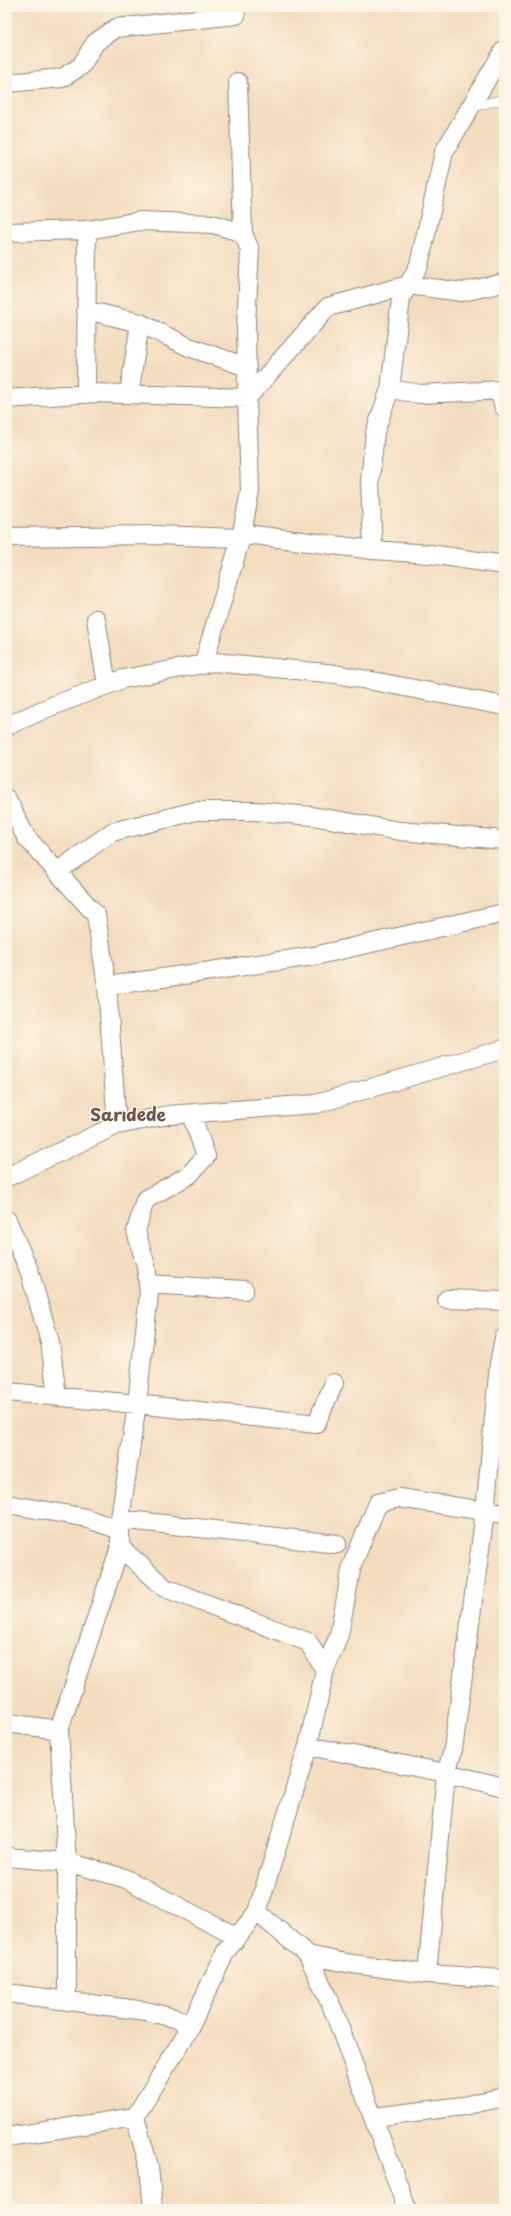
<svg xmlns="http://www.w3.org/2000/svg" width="511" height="2216" font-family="'Playpen Sans',sans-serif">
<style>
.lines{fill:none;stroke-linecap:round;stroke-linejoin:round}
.service-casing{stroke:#8f8475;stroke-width:10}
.minor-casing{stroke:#8f8475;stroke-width:20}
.service{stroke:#fff;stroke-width:9}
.minor{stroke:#fff;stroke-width:18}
.labels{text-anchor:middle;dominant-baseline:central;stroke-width:3;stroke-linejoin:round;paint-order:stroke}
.district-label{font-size:17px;font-weight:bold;fill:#6b5552;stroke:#fcf5e5}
</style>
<rect width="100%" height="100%" fill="#fcf5e5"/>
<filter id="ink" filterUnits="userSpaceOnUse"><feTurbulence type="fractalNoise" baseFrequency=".025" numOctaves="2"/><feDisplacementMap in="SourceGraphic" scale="8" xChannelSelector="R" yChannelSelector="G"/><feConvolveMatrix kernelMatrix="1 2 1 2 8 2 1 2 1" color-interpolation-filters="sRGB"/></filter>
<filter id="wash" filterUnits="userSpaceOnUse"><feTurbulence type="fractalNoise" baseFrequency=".012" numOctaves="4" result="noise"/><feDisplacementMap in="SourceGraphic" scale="16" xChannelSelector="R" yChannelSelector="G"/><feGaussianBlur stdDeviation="0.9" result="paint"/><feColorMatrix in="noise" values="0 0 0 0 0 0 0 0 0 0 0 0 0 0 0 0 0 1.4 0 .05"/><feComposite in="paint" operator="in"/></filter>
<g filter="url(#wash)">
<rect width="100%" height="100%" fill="#f3ddbf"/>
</g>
<g filter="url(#ink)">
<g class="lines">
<defs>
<path id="service" d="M472,107L504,99"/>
<path id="minor" d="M504,50L444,152L419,265L401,298L390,389L420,394L504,390
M238,82L243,233
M7,83L62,78L81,66L95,43L116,28L236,15
M7,232L87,230L140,221L213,224L243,233L250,250L246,324L247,398L93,393L7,399
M86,310L140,323L129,394
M140,323L189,347L247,367
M499,391L504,407
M86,394L87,230
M7,537L155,535L241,538L254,535L373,550L430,554L504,565
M373,550L370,481L375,432L390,389
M96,619L107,685
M203,665L241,538L250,491L247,398L328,307L408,285L462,292L504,283
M7,726L47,708L123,679L214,662L336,674L504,706
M7,799L26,837L96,915L107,986L117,1125
M58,871L112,832L196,811H255L312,816L400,831L504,840
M107,986L314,956L504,913
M191,1114L206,1156L189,1175L145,1200L136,1231L146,1266L149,1293L137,1404L316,1424L334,1383
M7,1177L117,1125L169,1115L316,1104L504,1049
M7,1220L29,1270L50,1342L57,1396
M148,1284L244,1290
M447,1299L504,1301
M7,1392L137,1404L120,1519V1547L59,1730L67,1862L124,1878L237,1937
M7,1504L82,1517L120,1530
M120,1519L337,1544
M120,1547L165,1588L308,1642L325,1670
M7,1723L59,1730
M308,1746L446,1773L453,1750L485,1512L499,1364L504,1338
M504,1787L446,1773L427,1974L504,1979
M7,1857L67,1862V1999
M257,1912L308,1955L346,1963L427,1974
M308,1955L334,2012L407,2209
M7,1993L146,2011L182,2020L188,2031
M374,2117L463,2106L504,2097
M7,2137L135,2117
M153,2209L149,2167L135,2117L188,2031L226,1951L257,1912L308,1746L325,1670L339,1635L352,1565L378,1503L399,1498L504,1514"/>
</defs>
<use href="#service" class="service-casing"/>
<use href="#minor" class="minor-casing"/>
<use href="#service" class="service"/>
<use href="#minor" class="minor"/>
</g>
</g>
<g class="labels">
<g class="district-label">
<text x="128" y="1114">Sarıdede</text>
</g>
</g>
<rect width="511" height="2216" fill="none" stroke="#fcf5e5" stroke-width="24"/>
</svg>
